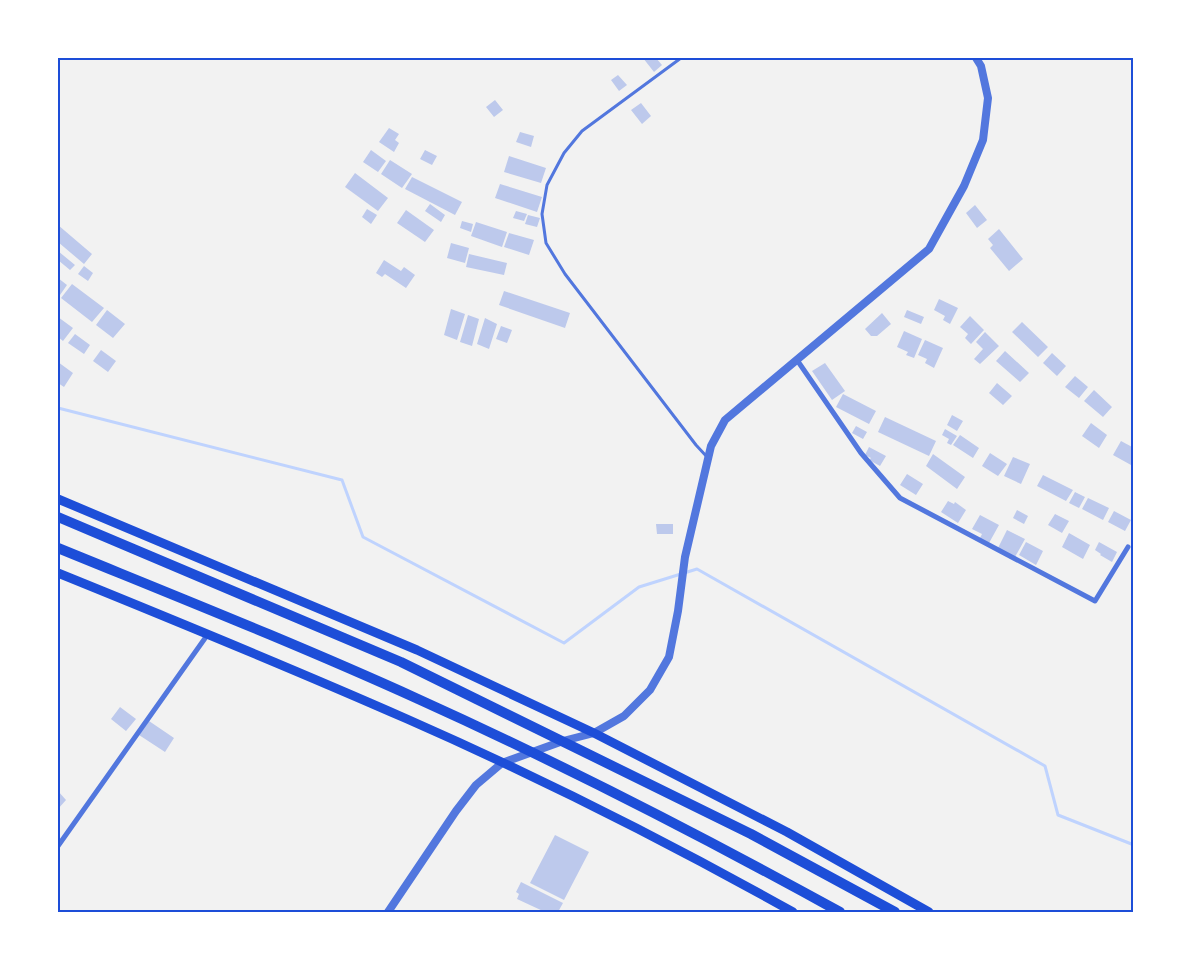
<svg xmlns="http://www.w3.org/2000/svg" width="1191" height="970" font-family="Mulish,sans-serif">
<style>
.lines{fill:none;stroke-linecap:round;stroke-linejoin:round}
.stream{stroke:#bfd3fe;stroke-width:3}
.building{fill:#bdc9ec}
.service{stroke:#5277de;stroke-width:3}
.minor{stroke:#5277de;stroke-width:5}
.tertiary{stroke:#5277de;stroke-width:8}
.secondary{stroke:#1d4ed8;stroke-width:9}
.primary{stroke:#1d4ed8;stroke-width:10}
.neatline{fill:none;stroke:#1d4ed8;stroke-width:2}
</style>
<rect width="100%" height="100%" fill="#f2f2f2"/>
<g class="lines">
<path class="stream" d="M58,408L342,480L363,537L564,643L639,587L697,569L1045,766L1058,815L1134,845"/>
</g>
<path class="building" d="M643,58H656L662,65L654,72Z
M618,75L627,85L619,91L611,80Z
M495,100L503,110L494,117L486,107Z
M641,103L651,116L642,124L631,110Z
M389,128L399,134L395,140L399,143L394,152L379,142Z
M520,132L534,136L531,147L516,142Z
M371,150L386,161L378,172L363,162Z
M425,150L437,156L432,165L420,159Z
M509,156L546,168L541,183L504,172Z
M390,160L412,174L402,188L381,174Z
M355,173L388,198L378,211L345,187Z
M412,177L462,202L455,215L405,189Z
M500,184L542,197L537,212L495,198Z
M430,204L445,215L441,222L425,211Z
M975,205L987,220L977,228L966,213Z
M367,209L377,215L371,224L362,217Z
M406,210L434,230L425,242L397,223Z
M516,211L527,214L524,221L513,218Z
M528,215L540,218L537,227L525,224Z
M462,221L473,224L471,232L460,228Z
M476,222L507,232L502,247L471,236Z
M58,225L92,254L84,264L58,242Z
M999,229L1023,259L1009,271L990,248L993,245L988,239Z
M509,233L534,240L529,255L504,247Z
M451,243L469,248L465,263L447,258Z
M58,251L75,265L70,270L58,260Z
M469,254L507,263L504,275L466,267Z
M384,260L401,271L404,267L415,275L406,288L385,274L382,277L376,273Z
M84,266L93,273L88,281L78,274Z
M58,278L67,285L60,295L58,294Z
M72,284L104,308L92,322L61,298Z
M504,291L570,313L565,328L499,305Z
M939,299L958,308L950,324L943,320L945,316L934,310Z
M451,309L465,314L457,340L444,335Z
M107,310L125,324L113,338L96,325Z
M907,310L924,317L921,324L904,317Z
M882,313L891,324L877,336H871L865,329Z
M468,315L479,319L472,346L460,342Z
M970,316L984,330L971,344L965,338L968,334L960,327Z
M58,317L73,328L63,341L58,337Z
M485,318L497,324L489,349L477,344Z
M1022,322L1048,347L1038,357L1012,332Z
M501,326L512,330L507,343L496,339Z
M904,331L922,339L914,358L906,355L908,352L897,347Z
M985,332L999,346L980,364L974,359L983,349L976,342Z
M75,334L90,345L84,354L68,343Z
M925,340L943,348L934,368L925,363L927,359L918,355Z
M101,350L116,361L108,372L93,361Z
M1005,351L1029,373L1020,382L996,361Z
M1052,353L1066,366L1057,376L1043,363Z
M58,362L73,373L64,387L58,383Z
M825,363L845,391L832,400L812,371Z
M1075,376L1088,387L1079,398L1065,387Z
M997,383L1012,396L1003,405L989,393Z
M1094,390L1112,407L1103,417L1084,401Z
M843,394L876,411L869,424L836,407Z
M952,415L963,421L957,431L947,425Z
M885,417L936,441L929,456L878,432Z
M1091,423L1107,435L1099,448L1082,436Z
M856,426L867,432L863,439L852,433Z
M945,429L957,436L951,445L947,443L949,439L942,435Z
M960,435L979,448L973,458L953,445Z
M1121,441L1134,448V461L1131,465L1113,455Z
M869,447L886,456L880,466L869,460L871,458L865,455Z
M990,453L1007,464L998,476L982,466Z
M933,454L965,477L957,489L926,466Z
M1013,457L1030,464L1021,484L1004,476Z
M907,474L923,484L916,495L900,485Z
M1043,475L1073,490L1066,501L1037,486Z
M1075,492L1085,497L1079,508L1069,503Z
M1088,498L1109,508L1103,520L1082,509Z
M948,501L954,504L955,502L966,510L958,523L941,512Z
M1017,510L1028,516L1024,524L1013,518Z
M1114,511L1131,520L1125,531L1108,522Z
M1055,514L1069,521L1062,533L1048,525Z
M980,515L999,525L989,543L980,538L982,534L972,529Z
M656,524H673V534H657Z
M1007,530L1025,539L1015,557L998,548Z
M1069,533L1090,545L1083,559L1062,547Z
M1026,542L1043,551L1036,565L1019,555Z
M1099,542L1117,552L1112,562L1100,555L1101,554L1095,550Z
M120,707L136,719L126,731L111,719Z
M149,721L174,738L165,752L139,735Z
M58,791L66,800L58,809Z
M555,835L589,852L564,900L530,883Z
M521,882L563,903L558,912L553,910L552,912H545L517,899L519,894L516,892Z"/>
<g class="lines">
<path class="service" d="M681,58L582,131L564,153L547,185L542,214L546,243L565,274L696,445L708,458"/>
<path class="minor" d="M797,360L861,453L900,498L1095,601L1128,547
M58,846L208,634"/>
<path class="tertiary" d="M388,912L456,811L476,785L502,763L563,741L594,733L624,716L650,690L669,657L678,611L685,557L711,446L725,420L929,249L964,186L983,140L988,98L981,66L976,58"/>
<path class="secondary" d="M58,499L417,650L594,733L787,832L929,912
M58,573C174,620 291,668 407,719C539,777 668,842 793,912"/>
<path class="primary" d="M58,517L401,662L751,834L895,912
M58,548C178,597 299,645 418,699C562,764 702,836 840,912"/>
</g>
<rect width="1191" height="970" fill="none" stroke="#ffffff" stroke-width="118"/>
<rect x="59" y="59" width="1073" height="852" class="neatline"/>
</svg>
